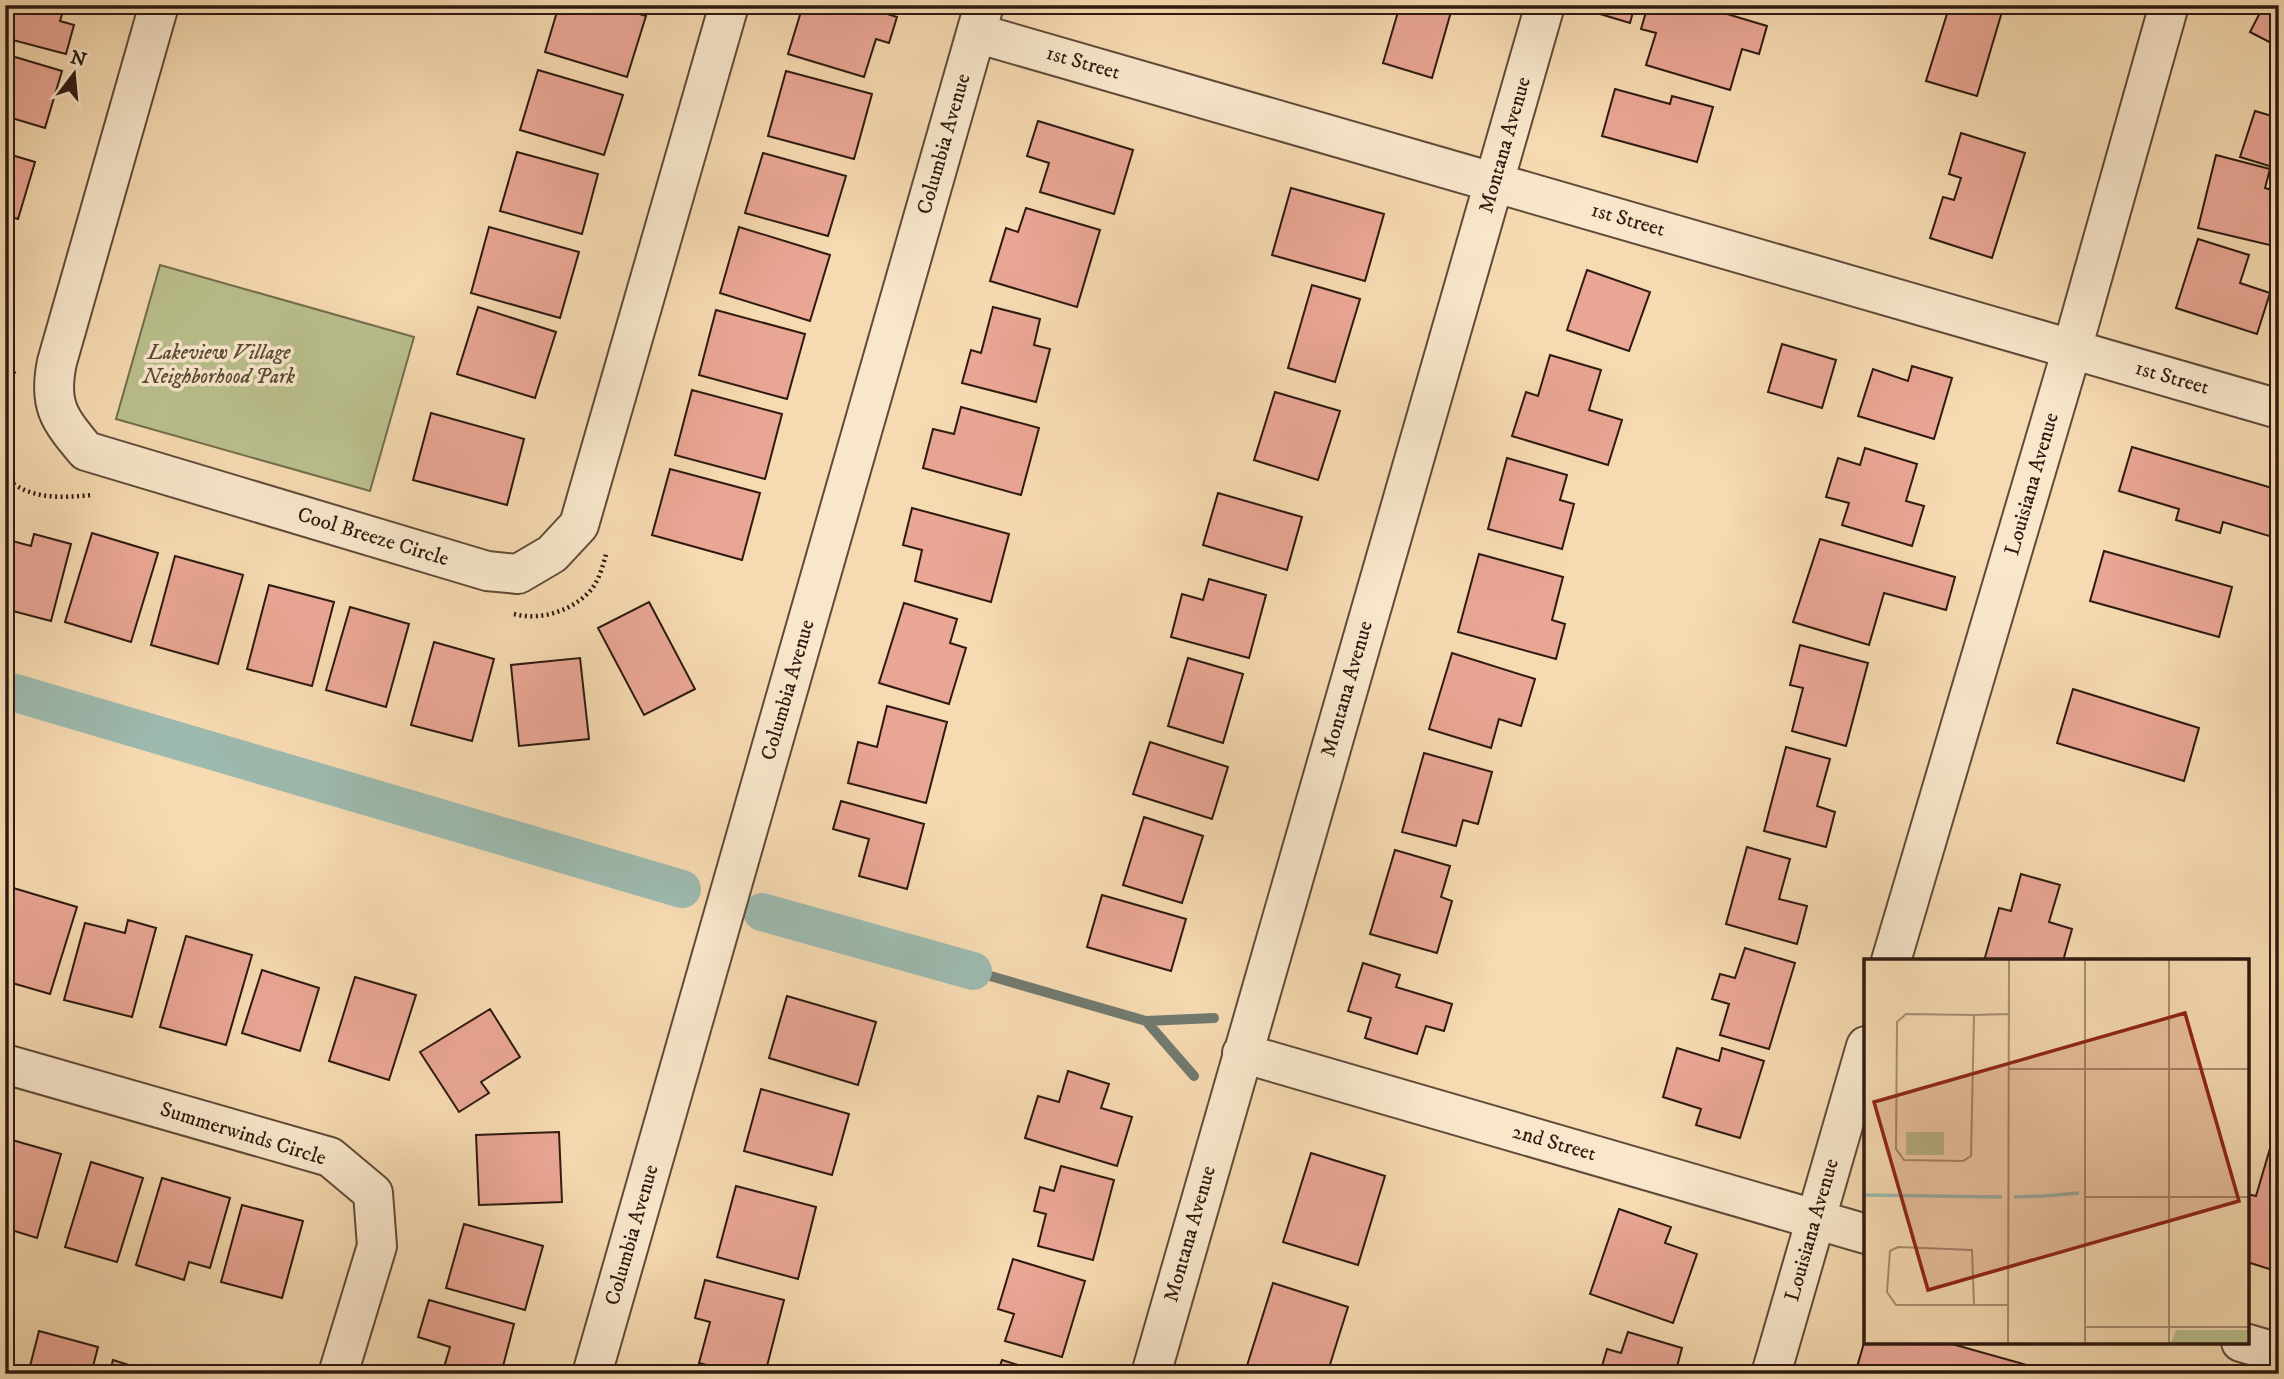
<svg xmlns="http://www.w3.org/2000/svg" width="2284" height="1379" font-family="'IM FELL DW Pica',serif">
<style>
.green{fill:#bac08e;stroke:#746d4f;stroke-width:2}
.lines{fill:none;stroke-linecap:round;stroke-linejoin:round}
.stream{stroke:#717a6f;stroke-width:10}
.canal{stroke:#9dbaaf;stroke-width:38}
.building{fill:#eaa695;stroke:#2e1a10;stroke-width:2}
.minor-casing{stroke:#604a38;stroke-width:42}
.path{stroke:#2e1a10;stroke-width:4.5;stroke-dasharray:2 3.5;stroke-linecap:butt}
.minor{stroke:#f9e7cc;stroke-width:38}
.labels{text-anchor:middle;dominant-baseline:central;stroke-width:7;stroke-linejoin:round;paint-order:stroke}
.street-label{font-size:21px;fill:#2e1a10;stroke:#f9e7cc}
.park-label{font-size:21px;font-style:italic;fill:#584c36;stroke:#f9e7cc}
.inset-river{fill:none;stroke:#9dbaaf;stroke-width:3.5}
.inset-road{fill:none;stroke:#a68d71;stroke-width:2}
.view{fill:#8f2418;fill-opacity:0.15;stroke:#8f2418;stroke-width:3.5}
.inset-edge{fill:none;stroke:#2e1a10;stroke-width:3.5}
</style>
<rect width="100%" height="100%" fill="#f6dab1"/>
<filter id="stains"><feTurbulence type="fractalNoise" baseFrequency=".00286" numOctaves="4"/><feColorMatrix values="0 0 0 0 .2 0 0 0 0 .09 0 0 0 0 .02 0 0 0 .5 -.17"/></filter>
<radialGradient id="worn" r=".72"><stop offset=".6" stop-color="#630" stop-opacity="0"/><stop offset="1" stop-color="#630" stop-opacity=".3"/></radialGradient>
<path class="green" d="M160,265L414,337L370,491L116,419Z"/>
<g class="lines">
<path class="stream" d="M973,971L1146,1021L1214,1018
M1146,1021L1194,1076"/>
<path class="canal" d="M5,690L682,889
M762,912L973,971"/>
</g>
<path class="building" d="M5,5H65L60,21L74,25L66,54L5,38Z
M559,5H610L646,16L627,77L545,52Z
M803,5H858L897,17L889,43L876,39L864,77L788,54Z
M1400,5H1453L1432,78L1383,63Z
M1602,5H1635L1630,23L1600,14Z
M1648,5H1697L1767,26L1759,54L1742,49L1730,90L1646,65L1656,33L1641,29Z
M1933,5H2004L1977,96L1926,81L1947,14L1931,9Z
M2264,5H2279V47L2250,32Z
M5,54L62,71L45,128L5,116Z
M538,70L623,95L604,155L520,130Z
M786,71L872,94L854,159L768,136Z
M1615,89L1670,104L1672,96L1713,107L1697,162L1602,136Z
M2255,111L2279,118V169L2240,157Z
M1038,121L1133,150L1114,214L1040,192L1049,163L1027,156Z
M1961,133L2025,153L1992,258L1930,238L1943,197L1954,200L1961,178L1949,174Z
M517,152L598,174L582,234L500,211Z
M5,153L35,162L18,219L5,215Z
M763,153L846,176L828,236L745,213Z
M2216,155L2270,169L2265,188L2279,192L2278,247L2198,228Z
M1291,188L1384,214L1365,281L1272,255Z
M1026,208L1100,230L1077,307L990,281L1006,228L1018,232Z
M489,227L579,252L560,318L471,293Z
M739,227L830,255L810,321L720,293Z
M2198,239L2249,255L2240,283L2270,293L2257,334L2176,308Z
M1587,270L1650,292L1629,351L1567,330Z
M2279,274V305L2270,302Z
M1312,285L1360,299L1335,382L1288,368Z
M478,307L556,332L535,398L457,374Z
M993,307L1040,319L1034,345L1050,349L1036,402L962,383L971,350L981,353Z
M716,310L805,334L787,399L699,375Z
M1782,344L1836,360L1822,408L1768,392Z
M1550,355L1601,370L1589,410L1622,420L1608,465L1512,436L1526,392L1538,396Z
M1912,366L1952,378L1934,439L1858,416L1873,369L1908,381Z
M692,390L782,414L765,479L675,455Z
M1275,392L1340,411L1318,480L1254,460Z
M961,407L1039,428L1021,495L923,468L933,429L954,434Z
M431,413L524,439L507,505L413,480Z
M2132,447L2279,490V539L2223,522L2220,533L2176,520L2179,509L2119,491Z
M1865,448L1917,464L1906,501L1924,506L1912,546L1842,525L1849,503L1826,497L1838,458L1860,465Z
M1507,458L1567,475L1560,500L1574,504L1562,549L1488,529Z
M670,469L760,493L742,560L652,535Z
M1218,493L1302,517L1287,570L1203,545Z
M912,508L1009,534L991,602L915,581L922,550L903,545Z
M92,533L158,553L131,642L65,622Z
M34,534L71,544L51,621L5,609V539L31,546Z
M1820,539L1955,577L1946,610L1884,593L1869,645L1793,622Z
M2104,551L2232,587L2219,637L2090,601Z
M1479,554L1563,577L1552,620L1565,624L1556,659L1458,632Z
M175,556L243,575L218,664L151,645Z
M1209,579L1266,595L1249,658L1171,637L1182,594L1203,600Z
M269,585L334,602L312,686L247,669Z
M649,602L695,689L644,715L598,628Z
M904,603L957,619L950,643L966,648L949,704L879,683Z
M350,607L409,624L386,707L326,690Z
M434,642L494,659L472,741L411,725Z
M1800,645L1868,663L1846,746L1792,731L1803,688L1790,685Z
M1452,653L1535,679L1521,726L1499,719L1491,748L1429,729Z
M580,658L589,739L519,746L511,665Z
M1188,658L1243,674L1223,743L1168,726Z
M2073,689L2199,728L2184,781L2057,743Z
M887,706L947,722L926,803L848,783L858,742L877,747Z
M1150,742L1228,767L1212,819L1133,794Z
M1786,747L1830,759L1817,806L1835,812L1826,847L1764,831Z
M1424,753L1492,772L1478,824L1463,820L1456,846L1402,832Z
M841,801L924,824L907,889L859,876L869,839L833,829Z
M1144,817L1203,836L1182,903L1123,885Z
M1747,847L1790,859L1779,899L1807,906L1797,944L1726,924Z
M1395,850L1450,866L1441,897L1452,901L1437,953L1370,934Z
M2021,874L2060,885L2049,922L2072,929L2063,961H1984L1999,908L2011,911Z
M10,887L77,907L50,994L5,981V904Z
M1102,895L1186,919L1171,971L1087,947Z
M128,920L156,928L132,1017L64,1000L85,923L125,933Z
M186,936L252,955L226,1045L160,1027Z
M1745,948L1795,963L1769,1049L1720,1035L1729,1004L1712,999L1720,974L1735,978Z
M1363,963L1400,975L1396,987L1452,1004L1444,1031L1426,1026L1417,1054L1365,1038L1371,1018L1348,1011Z
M262,970L319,988L300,1051L242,1033Z
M355,977L416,995L389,1080L329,1061Z
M787,996L876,1022L858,1085L769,1058Z
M490,1009L520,1057L481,1082L489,1093L459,1112L420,1052Z
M1677,1048L1719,1061L1722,1048L1764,1061L1740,1138L1696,1125L1701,1109L1663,1097Z
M1068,1071L1109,1084L1101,1108L1132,1117L1117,1166L1025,1138L1038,1096L1059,1102Z
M761,1089L849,1114L832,1175L744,1151Z
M559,1132L562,1202L479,1205L476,1135Z
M5,1138L61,1154L37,1238L5,1228Z
M2271,1145L2279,1148V1272L2247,1262V1194L2256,1196Z
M1311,1153L1385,1176L1358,1265L1283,1242Z
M91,1162L143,1178L117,1262L65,1247Z
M1061,1166L1114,1180L1093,1260L1038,1246L1046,1214L1034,1211L1040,1187L1054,1191Z
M162,1178L230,1198L210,1268L189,1262L184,1280L136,1265Z
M736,1186L816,1207L798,1279L717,1257Z
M242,1205L303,1221L282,1298L221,1282Z
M1619,1209L1671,1227L1665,1243L1697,1254L1673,1323L1590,1294Z
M464,1224L543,1246L525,1310L446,1288Z
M1013,1259L1085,1281L1062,1357L1005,1341L1014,1314L998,1309Z
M705,1280L784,1300L765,1374H739L699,1363L710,1322L695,1318Z
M1273,1283L1348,1307L1327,1374L1245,1372Z
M429,1300L514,1324L501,1374H442L450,1347L418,1337Z
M5,1321L12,1323L5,1346Z
M39,1331L98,1347L91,1374H28Z
M1628,1332L1682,1348L1675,1374L1600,1373L1607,1349L1621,1353Z
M1866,1336V1342H1945L2034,1367L2033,1374H1883L1857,1367Z
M113,1360L157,1374H109Z
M1002,1360L1047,1374H997Z"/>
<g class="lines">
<defs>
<path id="minor" d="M159,5L57,362C48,405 59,419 86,451L487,571L518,574L552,554L579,525L729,5
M976,33L2279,409
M1891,961L2072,349L2169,5
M1242,1053L1866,1234
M5,1064L330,1157L373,1193L377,1246L338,1374
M2241,1342L2279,1353
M592,1374L984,5
M1151,1374L1545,5
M1771,1374L1866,1046"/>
</defs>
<use href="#minor" class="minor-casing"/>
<path class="path" d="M5,379L15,371
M5,477C29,500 61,498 92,495
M514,614C541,621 572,611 591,590C599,580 603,566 606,554"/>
<use href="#minor" class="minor"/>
</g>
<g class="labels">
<g class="street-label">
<text transform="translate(1083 63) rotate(16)">1st Street</text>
<text transform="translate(944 144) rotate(-74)">Columbia Avenue</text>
<text transform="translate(1505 145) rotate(-74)">Montana Avenue</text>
<text transform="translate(1628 220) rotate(16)">1st Street</text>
<text transform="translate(2172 378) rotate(16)">1st Street</text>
<text transform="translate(2032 484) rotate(-74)">Louisiana Avenue</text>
<text transform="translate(373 537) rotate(17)">Cool Breeze Circle</text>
<text transform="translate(1347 689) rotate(-74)">Montana Avenue</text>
<text transform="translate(788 690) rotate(-74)">Columbia Avenue</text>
<text transform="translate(243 1134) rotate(17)">Summerwinds Circle</text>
<text transform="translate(1554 1143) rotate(16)">2nd Street</text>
<text transform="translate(1812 1230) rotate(-74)">Louisiana Avenue</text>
<text transform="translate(1190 1234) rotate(-74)">Montana Avenue</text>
<text transform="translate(632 1235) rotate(-74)">Columbia Avenue</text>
</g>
<g class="park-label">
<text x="219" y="353">Lakeview Village<tspan x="219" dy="24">Neighborhood Park</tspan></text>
</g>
</g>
<g transform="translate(1864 959)">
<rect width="385" height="385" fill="#f6dab1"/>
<path d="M42,173H80V196H42ZM312,371H384L385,384H307Z" fill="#bac08e"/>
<path class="inset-river" d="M0,236L138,238M180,237L215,234M150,238L180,237"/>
<path class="inset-road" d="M110,56L42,55L33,63L32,190L40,201L99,202L107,197L110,56L145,55M144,110H385M220,238H385M110,346H32L23,333L26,292L34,288L108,291L110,346H144M221,368H385M144,384L145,1M221,384V1M305,384V1"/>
<path class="view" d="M321,54L375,242L64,331L10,143Z"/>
<rect width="385" height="385" class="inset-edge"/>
</g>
<rect width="2284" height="1379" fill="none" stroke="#f6dab1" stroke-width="28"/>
<rect x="7" y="7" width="2270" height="1365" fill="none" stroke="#2e1a10" stroke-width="3.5"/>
<rect x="14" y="14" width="2256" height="1351" fill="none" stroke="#2e1a10" stroke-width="2"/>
<g transform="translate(74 74) rotate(16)" stroke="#f9e7cc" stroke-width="5" paint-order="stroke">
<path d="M0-5L12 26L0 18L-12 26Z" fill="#2e1a10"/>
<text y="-10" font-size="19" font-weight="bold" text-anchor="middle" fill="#2e1a10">N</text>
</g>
<rect width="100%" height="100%" filter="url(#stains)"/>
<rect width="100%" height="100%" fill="url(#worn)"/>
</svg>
